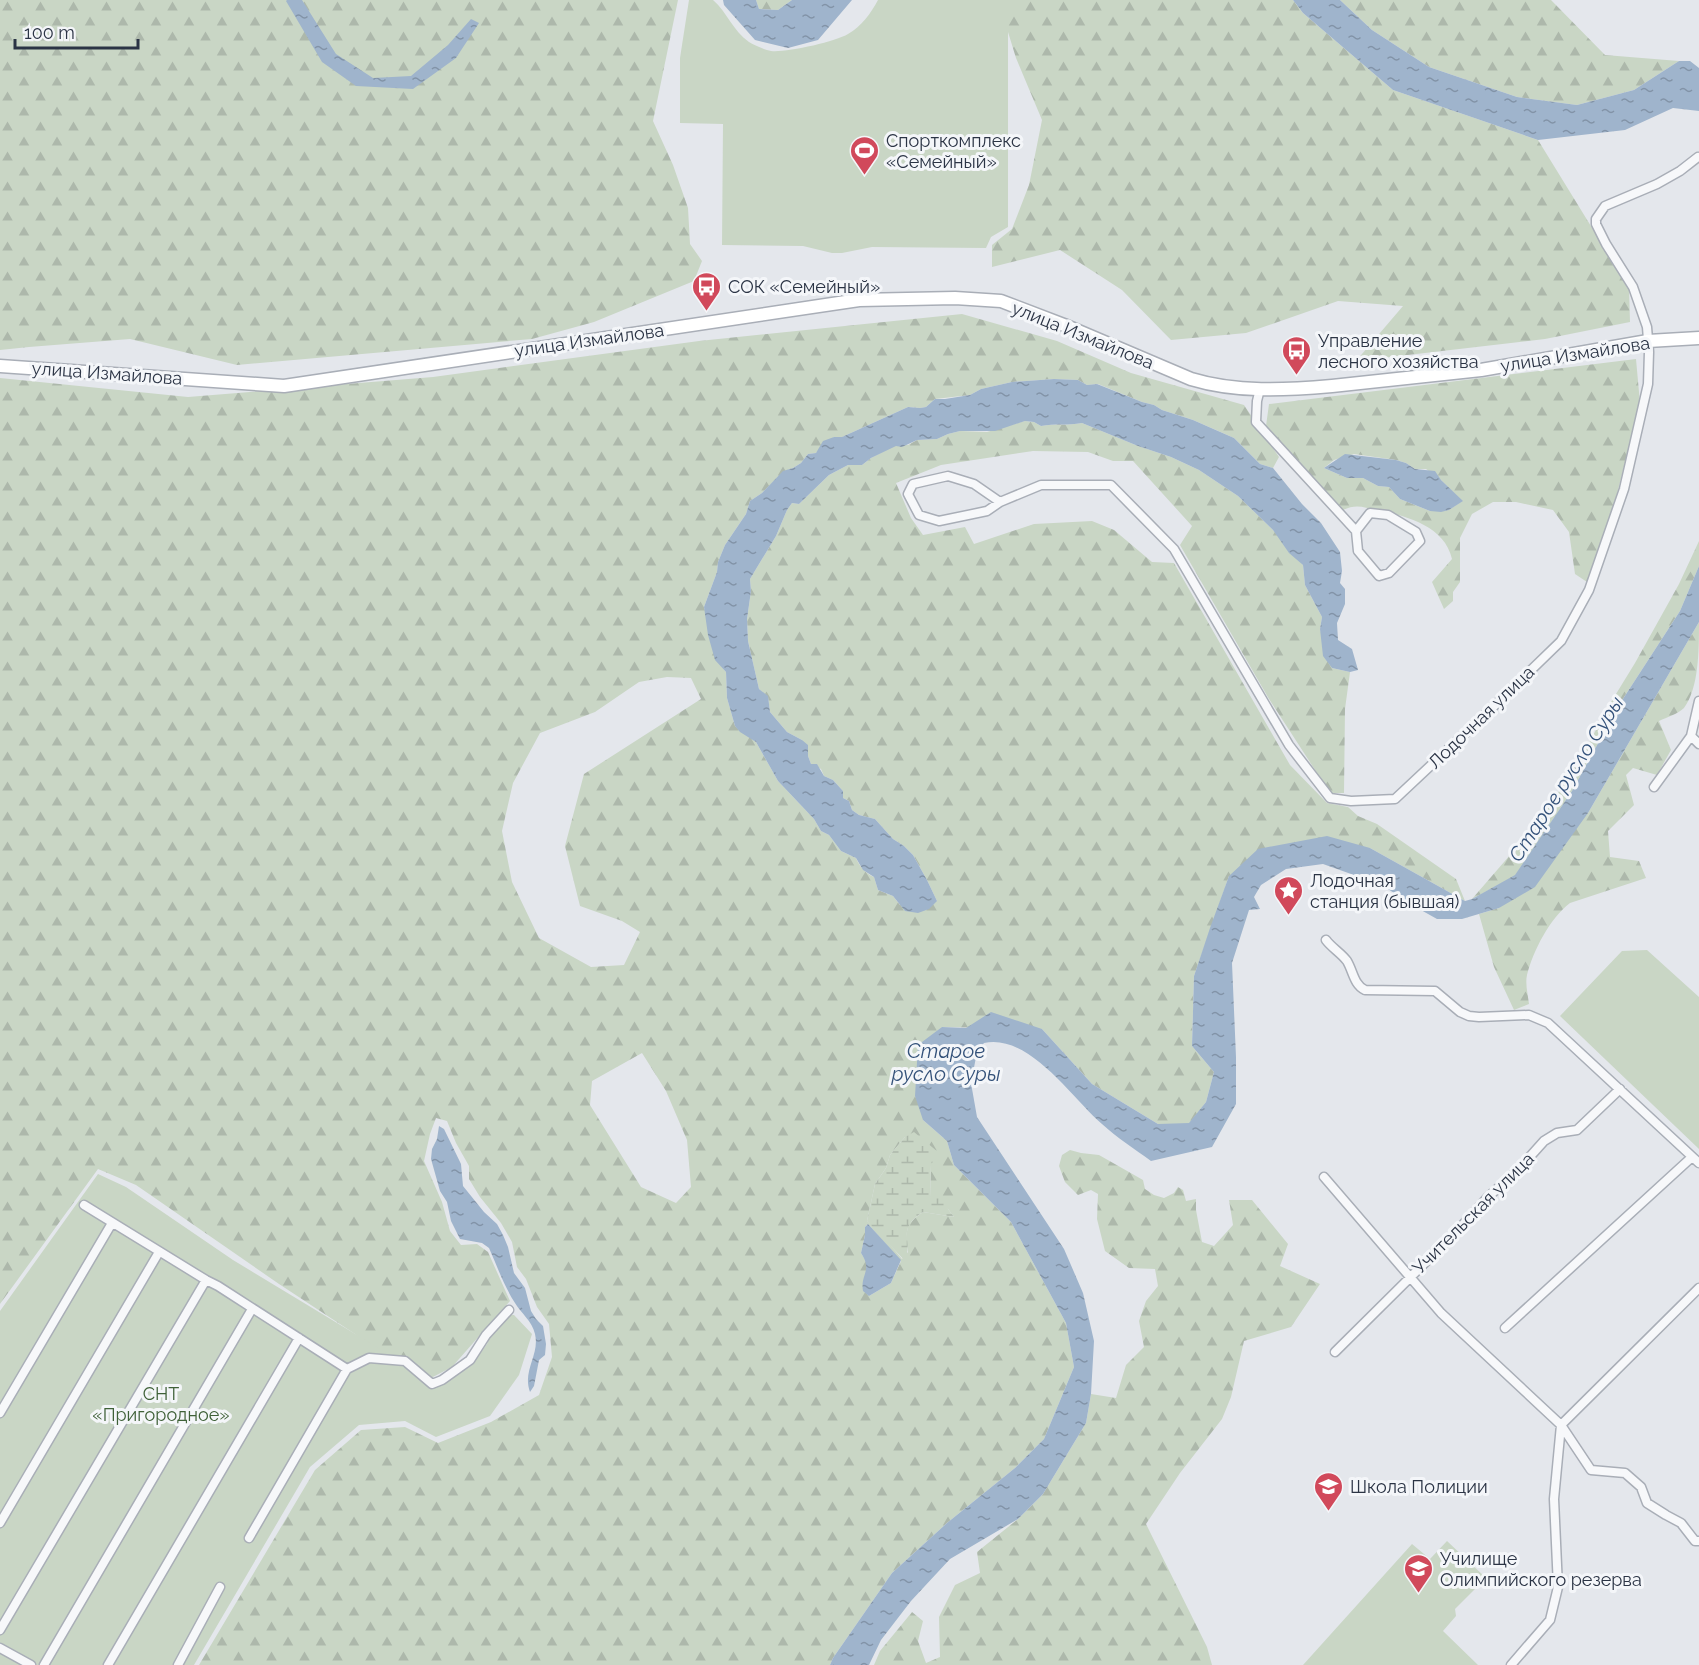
<svg xmlns="http://www.w3.org/2000/svg" width="1699" height="1665" font-family="Raleway,sans-serif">
<style>
.forest{fill:url(#forest-firs);fill-rule:evenodd}
.wetland{fill:url(#wetland-marsh)}
.garden{fill:#c9d6c5}
.water{fill:url(#water-ripples)}
.lines{fill:none;stroke-linecap:round;stroke-linejoin:round}
.street-casing{stroke:#a9aeb7;stroke-width:11}
.secondary-casing{stroke:#a9aeb7;stroke-width:15}
.street{stroke:#f7f8fa;stroke-width:8}
.secondary{stroke:#fff;stroke-width:12}
.labels{text-anchor:middle;dominant-baseline:central;stroke-width:6;stroke-linejoin:round;paint-order:stroke}
.poi-label{font-size:18px;fill:#2b3445;stroke:#f4f6f9;text-anchor:start}
.street-label{font-size:18px;fill:#2b3445;stroke:#f4f6f9}
.park-label{font-size:18px;fill:#3f6138;stroke:#f4f6f9}
.water-label{font-size:20px;font-style:italic;fill:#34527a;stroke:#f4f6f9}
</style>
<defs>
<pattern id="forest-firs" width="22" height="20" patternUnits="userSpaceOnUse" patternTransform="scale(1.5)"><rect width="22" height="20" fill="#c9d6c5"/><path d="M5 1l3.5 6h-7zM16 11l3.5 6h-7z" fill="#adb8ab"/></pattern>
<pattern id="wetland-marsh" width="20" height="14" patternUnits="userSpaceOnUse" patternTransform="scale(1.5)"><rect width="20" height="14" fill="#c9d6c5"/><path d="M1 5h8M5 5V1M11 12h8M15 12V8" fill="none" stroke="#adb8ab"/></pattern>
<pattern id="water-ripples" width="26" height="14" patternUnits="userSpaceOnUse" patternTransform="scale(1.5)"><rect width="26" height="14" fill="#9fb4cc"/><path d="M2 4q2-2 4 0t4 0M15 11q2-2 4 0t4 0" fill="none" stroke="#8293a7"/></pattern>
</defs>
<rect width="100%" height="100%" fill="#e4e7ec"/>
<path class="forest" d="M0,0H678L653,121L673,165L688,208L690,244L702,261L694,281L594,322L532,339L237,365L130,339L29,347L0,350Z
M756,0H792L778,10L759,9Z
M1008,0H1293L1303,13L1393,90L1538,140L1629,288L1630,322L1545,339L1356,361L1403,306L1338,301L1246,333L1171,340L1122,290L1060,250L992,267V245L1012,229L1029,185L1042,120L1016,58L1008,32Z
M1340,0H1551L1605,55L1679,61L1634,90L1577,105L1517,97L1429,67L1372,30Z
M962,314L1057,341L1131,373L1244,405L1279,457L1273,468L1260,464L1234,438L1216,430L1193,420L1162,410L1154,405L1142,402L1098,384L1087,385L1078,380L1054,379L1012,382L981,389L970,395L935,399L926,407L920,408L908,407L842,437H834L816,453L808,454L801,463L793,468L783,472L762,493L750,501L746,514L725,545L718,562L717,572L704,607L721,666L726,672L727,698L735,726L756,742L778,781L814,819L821,831L829,835L841,851L856,858C860,867 865,873 874,877L878,890L893,896L900,905L937,901L927,880L913,855L904,846L893,839L875,819L859,815L852,810L849,801L843,798V791L833,780L824,776L821,769L811,764L802,740L787,732L770,712L768,697L759,689L748,641L747,619L751,591L750,579L776,536L787,510L792,503L799,504L829,475L848,465H862L871,458L896,445H908L917,440L937,439L948,434L960,431L987,432L1025,421L1034,422L1041,426C1055,423 1068,426 1082,423L1138,446L1171,457L1199,470L1238,496L1273,530L1303,565L1305,585L1322,617L1320,629L1332,668L1350,672L1345,709L1344,793H1330L1269,699L1180,545L1192,526L1133,461H1113L1088,452L1033,451L941,465L896,483L911,518L923,535L965,527L974,544L1034,524L1092,521L1114,530L1152,562L1174,563L1290,765L1327,803L1348,807L1358,816L1377,824L1456,879L1465,901L1370,848L1229,876L1194,976L1192,1046L1214,1072L1206,1102L1189,1124H1158L1092,1084L1042,1029L942,1027L923,1120L947,1141L954,1165L1011,1222L1066,1323L1074,1367L1044,1439L1015,1468L947,1523L892,1573L833,1658L830,1665H199L315,1470L361,1430L405,1427L438,1443L491,1422L539,1395L552,1357L549,1324L537,1307L526,1279L517,1267L512,1242L501,1223L480,1197L469,1179V1166L456,1143L447,1121L436,1118L430,1134L424,1161L442,1202L450,1231L461,1245L477,1244L488,1252L510,1301L452,1367L431,1378L380,1354L355,1334L279,1284L136,1185L98,1169L0,1304V378L188,397L433,377L699,341ZM667,677L691,678L701,699L584,774L565,846L580,906L622,921L640,932L624,965L591,967L539,938L512,882L502,831L513,783L540,733L595,712L639,682ZM642,1053L666,1091L687,1140L691,1187L676,1203L641,1187L590,1105L592,1081ZM905,1137L931,1165L930,1197L948,1209L954,1217L923,1212L915,1218L908,1225L906,1238L908,1252L902,1259L878,1230L867,1221L875,1184L886,1168L890,1155ZM868,1224L901,1261L891,1283L869,1296L866,1261L861,1253L865,1235V1227Z
M1636,359L1640,403L1616,498L1587,582L1575,574L1569,532L1553,510L1516,502H1493L1472,514L1460,538V582L1453,592V601L1444,609L1432,582L1452,559C1445,527 1408,516 1380,511C1366,508 1357,503 1343,510L1266,426L1269,404ZM1354,454L1396,460L1406,463L1415,469H1426L1441,480L1462,501L1449,510L1430,511L1400,499L1389,487L1378,486L1363,478H1347L1324,468L1334,460Z
M1699,541V566L1680,611L1619,705L1572,791L1515,876L1472,899L1517,847L1553,801L1588,745L1608,707L1635,663L1679,584Z
M1699,622C1699,650 1699,688 1684,708C1678,714 1667,717 1659,721L1671,750L1657,775L1633,768L1626,775L1634,805L1608,831L1610,857L1639,861L1646,878L1570,903C1550,918 1533,951 1527,975C1525,984 1528,995 1529,1004L1514,1010L1494,967L1479,914L1499,908L1588,813Z
M1070,1150L1081,1153L1099,1155L1143,1180L1145,1189L1154,1195L1164,1198L1174,1193L1178,1187L1183,1190L1186,1201L1196,1199V1210L1202,1242L1214,1246L1233,1225L1229,1200H1252L1288,1244L1280,1266L1320,1284L1291,1327L1244,1341L1231,1397L1222,1419L1180,1473L1146,1524L1207,1647L1212,1665H874L880,1651L912,1612L923,1621L918,1641L926,1663L940,1657L939,1617L955,1585L980,1573L977,1552L1018,1519L1043,1494L1086,1423L1091,1394L1116,1398L1126,1365L1144,1347L1139,1321L1146,1301L1158,1286L1155,1269L1129,1268L1105,1251L1097,1219L1098,1194L1091,1190L1078,1195L1065,1182L1059,1166L1062,1155Z"/>
<path class="wetland" d="M914,1132L938,1152L931,1165L930,1197L944,1198L948,1209L954,1217L923,1212C895,1230 914,1239 905,1261L867,1221L875,1184L886,1168L890,1155L905,1137Z"/>
<path class="garden" d="M689,0H713C727,12 733,31 749,42C754,45 765,50 771,51C784,53 835,42 848,34C861,27 871,13 878,0H1008V227L991,237L986,248L872,247L842,253H832L803,246L722,245L723,124L680,123V58Z
M1647,950L1699,997V1149L1560,1016L1622,951Z
M98,1174L126,1187L233,1260L405,1364L434,1388L444,1383L472,1365L487,1344L493,1330L508,1315H514L532,1334L519,1375L490,1416L436,1437L405,1421L359,1425L310,1467L194,1665H0V1311Z
M1447,1541L1486,1578L1455,1609L1456,1616L1443,1631L1478,1665H1303L1412,1544L1430,1559Z"/>
<path class="water" d="M287,0H302L336,54L373,78L411,76L448,45L471,19L479,23L456,58L413,89L356,86L322,62L286,1Z
M723,0H756L759,9L778,10L792,0H852L818,40L788,48L755,40L724,5Z
M1293,0H1340L1372,30L1429,67L1517,97L1577,105L1634,90L1679,61H1690L1699,68V111L1673,108L1625,130L1538,140L1393,90L1303,13Z
M1054,379L1078,380L1087,385L1097,384L1142,402L1154,405L1162,410L1193,420L1234,438L1260,464L1273,468L1302,504L1321,523L1340,552L1342,571L1340,583L1345,589V604L1337,623L1338,640L1352,649L1358,670L1350,672L1332,668L1323,656L1320,629L1322,617L1305,585L1303,565L1289,553L1273,530L1238,496L1199,470L1171,457L1138,446L1082,423C1068,426 1055,423 1041,426L1034,422L1025,421L995,431H960L948,434L937,439L917,440L902,447L896,446L871,458L862,465H848L829,475L799,504L792,503L787,510L776,536L750,579L751,591L747,619L748,641L759,689L768,696L770,712L787,732L802,740L808,745V756L811,764H817L824,776L833,780L843,791V798L849,801L852,810L859,815L875,819L893,839L904,846L913,855L927,880L937,901L929,909L918,913L905,911L893,896L878,890L874,877L863,870L856,858L841,851L829,835L821,831L814,819L778,781L756,742L740,732L735,726L727,698L726,672L715,660L708,635L704,607L717,572L718,562L725,545L746,514L750,501L762,493L783,471L793,468L801,463L808,454L816,453L823,441L834,437H842L908,407L920,408L926,407L935,399H945L970,395L981,389L1012,382Z
M1345,454L1396,460L1406,463L1415,469L1435,471L1441,480L1463,501L1449,510L1441,512L1430,511L1400,499L1389,487L1378,486L1363,478H1347L1324,468Z
M1699,566V622L1588,813L1535,887L1499,908L1462,919H1437L1412,905L1382,885L1323,864L1286,869L1261,885L1254,897L1260,909L1249,910L1232,963L1236,1057V1104L1212,1147L1151,1161C1135,1149 1117,1138 1102,1124C1072,1098 1029,1033 984,1043L977,1052L971,1083L977,1117L1064,1249L1083,1293L1094,1341L1091,1394L1086,1423L1043,1494L1018,1519L950,1559L911,1601L881,1640L869,1665H830L833,1658L892,1573L947,1523L1015,1468L1044,1439L1074,1367L1066,1323L1011,1222L954,1165L947,1141L923,1120L915,1096L918,1045L942,1027L966,1028L991,1012L1042,1029L1092,1084L1158,1124L1189,1123L1206,1102L1214,1072L1192,1046L1194,976L1210,928L1229,876L1258,849L1327,836L1370,848L1465,901L1472,899L1515,875L1572,791L1619,705L1680,611Z
M439,1126L444,1129L461,1164L463,1186L484,1212L497,1224L503,1235L508,1247L514,1273L525,1288L531,1311L536,1319L543,1326L546,1344L545,1355L539,1360L534,1386L530,1392C522,1370 540,1355 535,1334C532,1321 521,1313 515,1303C504,1286 497,1266 489,1248L482,1243L460,1239L451,1221L447,1202L440,1191L431,1159L432,1149L437,1139Z
M868,1224L901,1260L891,1283L869,1296L863,1291C860,1274 873,1271 861,1253L865,1235V1227Z"/>
<g class="lines">
<defs>
<path id="street" d="M1260,389L1257,401L1256,422L1356,531L1358,551L1379,576L1389,573L1420,541L1416,532L1388,515L1370,513L1356,531
M1000,502L974,484L948,476L913,484L908,494L919,515L939,521L987,511L1000,502L1041,485H1111L1174,549L1289,745L1330,798L1351,801L1395,799L1491,709L1561,641L1589,590L1624,489L1648,384L1649,352L1647,327L1633,287L1606,244L1596,224V219L1605,206L1657,184L1680,171L1698,157
M1691,736L1699,744
M1654,787L1691,736L1699,701
M1326,940C1332,948 1341,953 1347,961C1353,971 1354,985 1365,990L1435,991L1460,1012L1469,1016L1479,1017L1529,1015L1548,1023L1699,1163
M1324,1177L1441,1313L1561,1425L1591,1470L1625,1473L1641,1487L1647,1503L1666,1515L1681,1523L1695,1541H1699
M84,1205L206,1280L218,1286L347,1369L369,1358L405,1361L432,1384L442,1380L470,1360L486,1335L509,1310
M1505,1328L1692,1157
M1335,1352L1459,1229L1488,1197L1518,1170L1544,1141L1557,1133L1577,1130L1620,1089
M0,1413L112,1223
M1561,1425L1699,1288
M0,1523L159,1252
M249,1538L347,1369
M0,1630L206,1280
M0,1648L31,1665
M44,1665L252,1309
M108,1665L299,1338
M178,1665L220,1587
M1511,1665L1550,1620L1558,1587L1554,1499L1561,1425"/>
<path id="secondary" d="M0,366L284,386L859,300L955,298L1001,301L1064,325L1191,379C1237,393 1285,390 1332,386L1481,370L1648,341L1699,338"/>
</defs>
<use href="#street" class="street-casing"/>
<use href="#secondary" class="secondary-casing"/>
<use href="#street" class="street"/>
<use href="#secondary" class="secondary"/>
</g>
<defs>
<symbol id="stadium-pin" viewBox="-11 -11 22 30"><path d="M0 17L-7.5 6A9.5 9.5 0 1 1 7.5 6Z" fill="#d1495b" stroke="#f4f6f9"/><path d="M0-5a6.5 5 0 1 0 0 10a6.5 5 0 1 0 0-10ZM-3.5-1.8h7v3.6h-7Z" fill="#fff"/></symbol>
<symbol id="bus-pin" viewBox="-11 -11 22 30"><path d="M0 17L-7.5 6A9.5 9.5 0 1 1 7.5 6Z" fill="#d1495b" stroke="#f4f6f9"/><path d="M-5-6H5V4H4V6H2V4H-2V6H-4V4H-5ZM-3.5-4V0h7V-4ZM-3.5 1.2v1.5H-2V1.2ZM2 1.2v1.5H3.5V1.2Z" fill="#fff"/></symbol>
<symbol id="sight-pin" viewBox="-11 -11 22 30"><path d="M0 17L-7.5 6A9.5 9.5 0 1 1 7.5 6Z" fill="#d1495b" stroke="#f4f6f9"/><path d="M0-6L1.8-2.2L6-1.7L2.9 1.2L3.7 5.4L0 3.3L-3.7 5.4L-2.9 1.2L-6-1.7L-1.8-2.2Z" fill="#fff"/></symbol>
<symbol id="school-pin" viewBox="-11 -11 22 30"><path d="M0 17L-7.5 6A9.5 9.5 0 1 1 7.5 6Z" fill="#d1495b" stroke="#f4f6f9"/><path d="M0-5L7-2L0 1L-7-2ZM-4 1L0 2.5L4 1V4Q0 6-4 4Z" fill="#fff"/></symbol>
<symbol id="university-pin" viewBox="-11 -11 22 30"><path d="M0 17L-7.5 6A9.5 9.5 0 1 1 7.5 6Z" fill="#d1495b" stroke="#f4f6f9"/><path d="M0-5L7-2L0 1L-7-2ZM-4 1L0 2.5L4 1V4Q0 6-4 4Z" fill="#fff"/></symbol>
</defs>
<g fill-rule="evenodd">
<use href="#stadium-pin" x="848" y="134" width="33" height="45"/>
<use href="#bus-pin" x="690" y="270" width="33" height="45"/>
<use href="#bus-pin" x="1280" y="334" width="33" height="45"/>
<use href="#sight-pin" x="1272" y="874" width="33" height="45"/>
<use href="#school-pin" x="1312" y="1470" width="33" height="45"/>
<use href="#university-pin" x="1402" y="1552" width="33" height="45"/>
</g>
<g class="labels">
<g class="poi-label">
<text x="886" y="140">Спорткомплекс<tspan x="886" dy="21">«Семейный»</tspan></text>
<text x="728" y="286">СОК «Семейный»</text>
<text x="1318" y="340">Управление<tspan x="1318" dy="21">лесного хозяйства</tspan></text>
<text x="1310" y="880">Лодочная<tspan x="1310" dy="21">станция (бывшая)</tspan></text>
<text x="1350" y="1486">Школа Полиции</text>
<text x="1440" y="1558">Училище<tspan x="1440" dy="21">Олимпийского резерва</tspan></text>
</g>
<g class="street-label">
<text transform="translate(1083 335) rotate(22)">улица Измайлова</text>
<text transform="translate(589 340) rotate(-8)">улица Измайлова</text>
<text transform="translate(1575 354) rotate(-9)">улица Измайлова</text>
<text transform="translate(107 373) rotate(4)">улица Измайлова</text>
<text transform="translate(1481 717) rotate(-44)">Лодочная улица</text>
<text transform="translate(1473 1213) rotate(-45)">Учительская улица</text>
</g>
<g class="park-label">
<text x="161" y="1393">СНТ<tspan x="161" dy="21">«Пригородное»</tspan></text>
</g>
<g class="water-label">
<text transform="translate(1566 779) rotate(-57)">Старое русло Суры</text>
<text x="946" y="1051">Старое<tspan x="946" dy="23">русло Суры</tspan></text>
</g>
</g>
<path d="M15 39v9h123v-9" fill="none" stroke="#2b3445" stroke-width="3"/>
<text x="24" y="39" font-size="18" fill="#2b3445" stroke="#f4f6f9" stroke-width="4.5" paint-order="stroke">100 m</text>
</svg>
